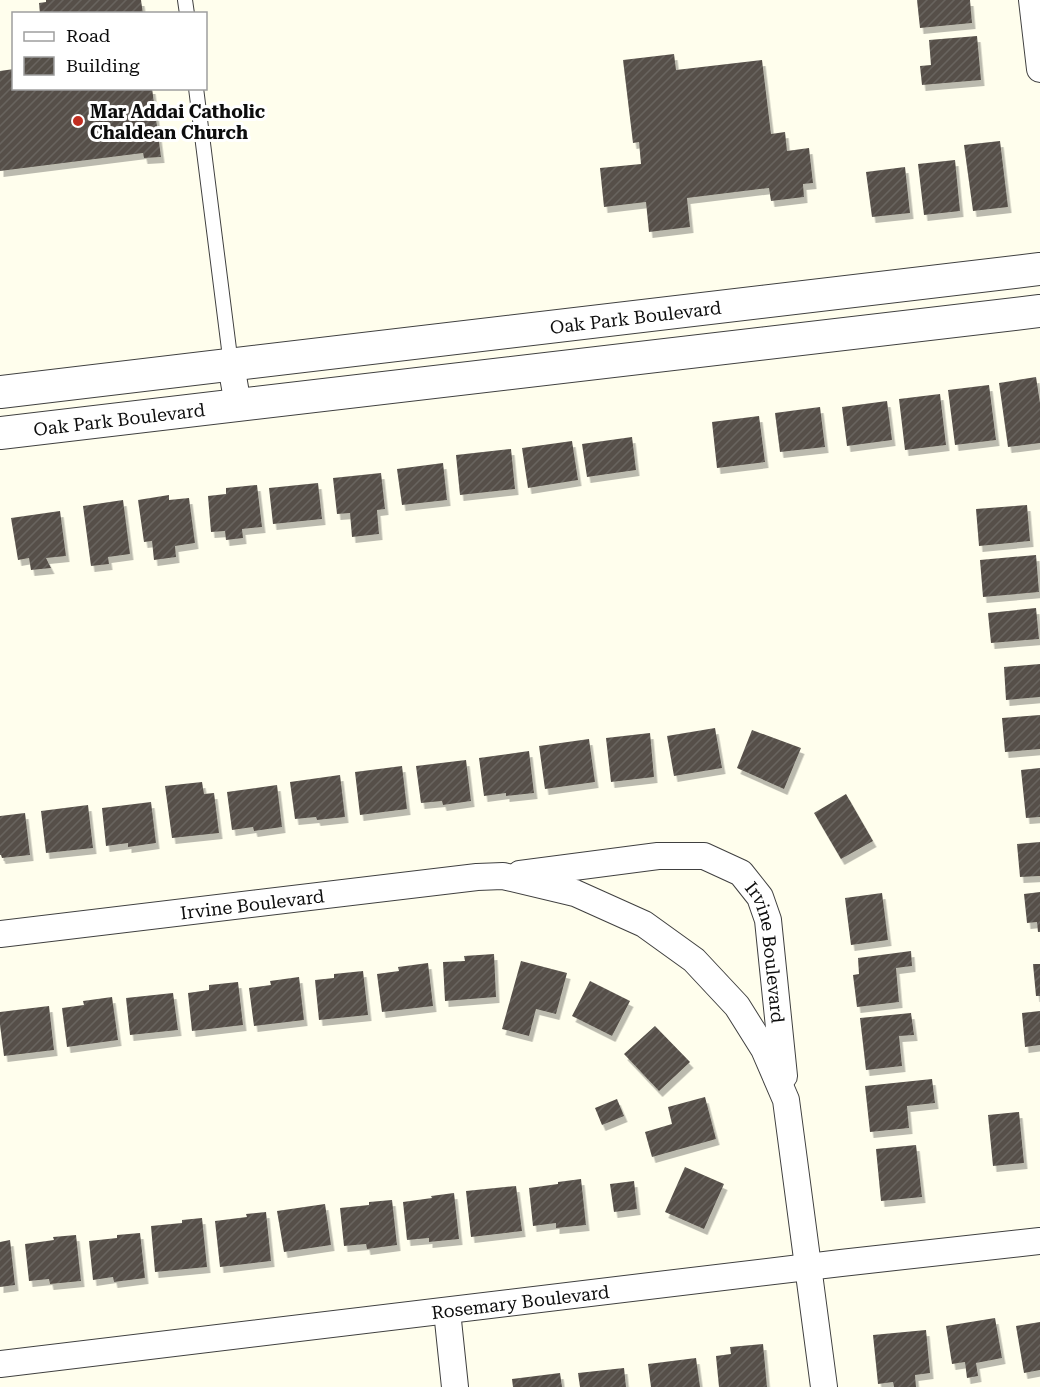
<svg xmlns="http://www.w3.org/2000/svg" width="1040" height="1387" font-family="'Roboto Serif',serif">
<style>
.building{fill:url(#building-hatch);filter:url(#shadow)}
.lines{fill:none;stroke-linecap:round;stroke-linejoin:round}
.service-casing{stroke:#404040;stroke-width:16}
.minor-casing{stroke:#404040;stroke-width:28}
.tertiary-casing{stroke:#404040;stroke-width:34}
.service{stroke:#fff;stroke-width:14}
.minor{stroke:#fff;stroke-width:26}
.tertiary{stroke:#fff;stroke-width:32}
.poi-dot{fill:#c12e21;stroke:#fff;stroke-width:2}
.labels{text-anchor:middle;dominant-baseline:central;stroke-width:6;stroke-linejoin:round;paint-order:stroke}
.poi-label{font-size:18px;font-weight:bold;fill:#0d0d0d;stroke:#fff;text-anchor:start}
.street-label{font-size:18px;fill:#0d0d0d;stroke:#fff}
</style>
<defs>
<pattern id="building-hatch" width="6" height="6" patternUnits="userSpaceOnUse" patternTransform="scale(1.5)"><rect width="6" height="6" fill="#565049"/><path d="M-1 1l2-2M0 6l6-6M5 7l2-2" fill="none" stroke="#69645f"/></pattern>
<filter id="shadow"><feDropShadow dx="3.5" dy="6" stdDeviation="0" flood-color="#0004"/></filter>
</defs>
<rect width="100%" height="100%" fill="#fffeed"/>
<path class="building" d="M46,0H141L143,14H40L39,3L46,2Z
M917,0H970L972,23L920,28Z
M977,36L981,80L922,85L920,66L931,65L929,40Z
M674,54L676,70L762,60L771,134L785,132L787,151L809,148L813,183L803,184L804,197L771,201L769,188L687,198L690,227L649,232L646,202L604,207L600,168L641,164L639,142L633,143L623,60Z
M14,69V88H152L161,157L144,158L143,153L0,171V71Z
M1000,141L1008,207L973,211L964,145Z
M955,160L960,211L924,215L918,164Z
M905,167L910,213L872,217L866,172Z
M1036,377L1040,403V443L1008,447L999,383Z
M989,385L996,440L955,445L948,390Z
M940,394L946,445L905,450L899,399Z
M887,401L892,440L847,446L842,407Z
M820,407L825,447L780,452L775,413Z
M759,416L765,462L717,468L712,422Z
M632,437L636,470L587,477L582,444Z
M572,441L578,480L528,488L522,448Z
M511,449L515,489L460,495L456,455Z
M443,463L447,500L402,505L397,469Z
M381,473L385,509L377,510L379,534L352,537L350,513L337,514L333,478Z
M318,483L322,519L273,524L269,488Z
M257,485L262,527L242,529L243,538L226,540L225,531L211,532L208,496L226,494V488Z
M169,495V500L189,498L195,543L175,546L176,557L154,560L152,541L144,542L138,500Z
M123,500L130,554L108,557L109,564L91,566L83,506Z
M1027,505L1030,541L979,546L976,509Z
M60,511L66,556L46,558L51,568L31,570L29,558L18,560L11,518Z
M1036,555L1039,592L983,597L980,560Z
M1036,608L1039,639L991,643L988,613Z
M1040,664V697L1006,700L1004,667Z
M1040,715V749L1005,752L1002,718Z
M715,728L722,768L674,776L667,736Z
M752,730L801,748L784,789L737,768Z
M650,733L654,777L611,782L606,738Z
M589,739L595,782L545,789L539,746Z
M529,751L534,793L506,796V793L484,796L479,758Z
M466,760L471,801L443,805L442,801L421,803L416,766Z
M402,766L407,809L360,815L355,772Z
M1040,768V817L1026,818L1021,770Z
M340,775L345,817L317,820L316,817L295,819L290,782Z
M202,782L204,794L214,793L219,833L172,838L165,786Z
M277,785L282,827L254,831L253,827L232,830L227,792Z
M846,794L873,841L841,859L814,813Z
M151,802L156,843L128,847V843L106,846L102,808Z
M88,805L93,848L46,853L41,811Z
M25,813L30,855L2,858L1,855H0V816Z
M1040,842V876L1020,877L1017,844Z
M1040,892V932H1038L1037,922L1027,923L1024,894Z
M882,893L888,940L851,945L845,898Z
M911,951L912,966L896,968L899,1002L857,1007L853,975L859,974L858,958Z
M494,954L496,997L445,1001L443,962L465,961L464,956Z
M521,961L567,973L556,1014L536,1009L529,1036L502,1029Z
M428,963L433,1006L382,1012L377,974L399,971L398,967Z
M1033,964H1040V996H1036Z
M363,971L368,1015L319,1020L315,980L334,978V974Z
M299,977L304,1020L254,1026L249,988L271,985L270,981Z
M590,981L630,1001L612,1036L572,1016Z
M238,982L243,1025L192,1031L188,993L209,990V985Z
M173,993L178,1030L130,1035L126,998Z
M112,997L118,1040L67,1047L62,1008L84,1005L83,1001Z
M49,1006L54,1050L4,1056L0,1025V1012Z
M1040,1011V1045L1025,1047L1022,1013Z
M911,1013L914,1035L899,1036L902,1066L866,1070L860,1018Z
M655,1026L690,1062L659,1091L624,1054Z
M932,1079L935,1103L907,1106L909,1128L870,1132L865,1086Z
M705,1097L716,1139L652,1157L645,1132L672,1124L668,1107Z
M617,1099L624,1116L602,1125L595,1108Z
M1019,1112L1024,1163L993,1166L988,1115Z
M916,1145L922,1197L881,1201L876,1149Z
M685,1167L724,1184L704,1229L665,1212Z
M581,1179L586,1225L556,1228V1223L533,1226L529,1188L558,1184V1182Z
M634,1181L637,1209L614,1212L610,1184Z
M516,1186L522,1231L471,1237L466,1191Z
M454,1193L459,1239L429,1242V1238L407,1240L403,1202L432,1198L431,1196Z
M392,1200L397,1245L367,1249L366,1244L344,1246L340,1208L369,1205V1202Z
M325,1204L331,1245L284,1252L277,1211Z
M266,1212L271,1261L220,1267L215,1221L247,1217L246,1214Z
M202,1218L207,1267L155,1272L151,1226L182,1223V1220Z
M140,1233L145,1278L114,1282L113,1277L93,1280L89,1241L117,1238V1235Z
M76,1235L81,1281L50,1284L49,1279L29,1281L25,1244L54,1240L53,1237Z
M10,1240L15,1285L0,1287V1242Z
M995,1318L1002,1358L976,1363L978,1376L967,1378L965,1362L952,1364L946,1326Z
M1040,1322V1370L1024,1373L1016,1326Z
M926,1330L930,1373L915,1375L916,1387H894L893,1382L878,1384L873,1335Z
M763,1344L767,1387H719L716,1356L731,1354L730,1347Z
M696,1358L700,1387H651L648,1364Z
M624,1368L626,1387H580L578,1373Z
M560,1373L562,1387H513L512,1379Z"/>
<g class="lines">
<defs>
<path id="service" d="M185,0L187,14
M196,88L231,365"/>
<g id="minor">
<path d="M1032,0L1040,69"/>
<path d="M231,365L238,405"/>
<path id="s1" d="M520,874L658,856H704L741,873L760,897L768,920L784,1076"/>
<path id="s2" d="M0,934L477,877L503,876L575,893L644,924L694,960L737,1006L764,1049L786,1100L824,1387"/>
<path d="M447,1311L455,1387"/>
<path id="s3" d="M0,1364L841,1263L1040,1241"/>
</g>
<g id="tertiary">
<path id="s4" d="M0,392L1040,269"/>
<path id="s5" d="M0,433L1040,311"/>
</g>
</defs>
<use href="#service" class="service-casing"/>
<use href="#minor" class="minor-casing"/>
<use href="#tertiary" class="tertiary-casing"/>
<use href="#service" class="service"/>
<use href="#minor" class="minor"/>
<use href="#tertiary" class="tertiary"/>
</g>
<circle class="poi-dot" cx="78" cy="121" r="6"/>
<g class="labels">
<g class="poi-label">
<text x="90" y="111">Mar Addai Catholic<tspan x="90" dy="21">Chaldean Church</tspan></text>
</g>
<g class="street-label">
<text stroke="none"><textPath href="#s4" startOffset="640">Oak Park Boulevard</textPath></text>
<text stroke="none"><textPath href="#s5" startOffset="120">Oak Park Boulevard</textPath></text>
<text stroke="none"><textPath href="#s2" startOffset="254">Irvine Boulevard</textPath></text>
<text stroke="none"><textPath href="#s1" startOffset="312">Irvine Boulevard</textPath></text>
<text stroke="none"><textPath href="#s3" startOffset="524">Rosemary Boulevard</textPath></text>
</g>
</g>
<rect x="12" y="12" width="195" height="78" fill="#ffffff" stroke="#9e9e9e" stroke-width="1.5"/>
<rect x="24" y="32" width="30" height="9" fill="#ffffff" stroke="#9e9e9e" stroke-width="1.5"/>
<text x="66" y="42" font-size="18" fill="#0d0d0d">Road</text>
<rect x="24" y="57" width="30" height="18" fill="url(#building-hatch)" stroke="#9e9e9e" stroke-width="1.5"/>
<text x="66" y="72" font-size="18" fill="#0d0d0d">Building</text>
</svg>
